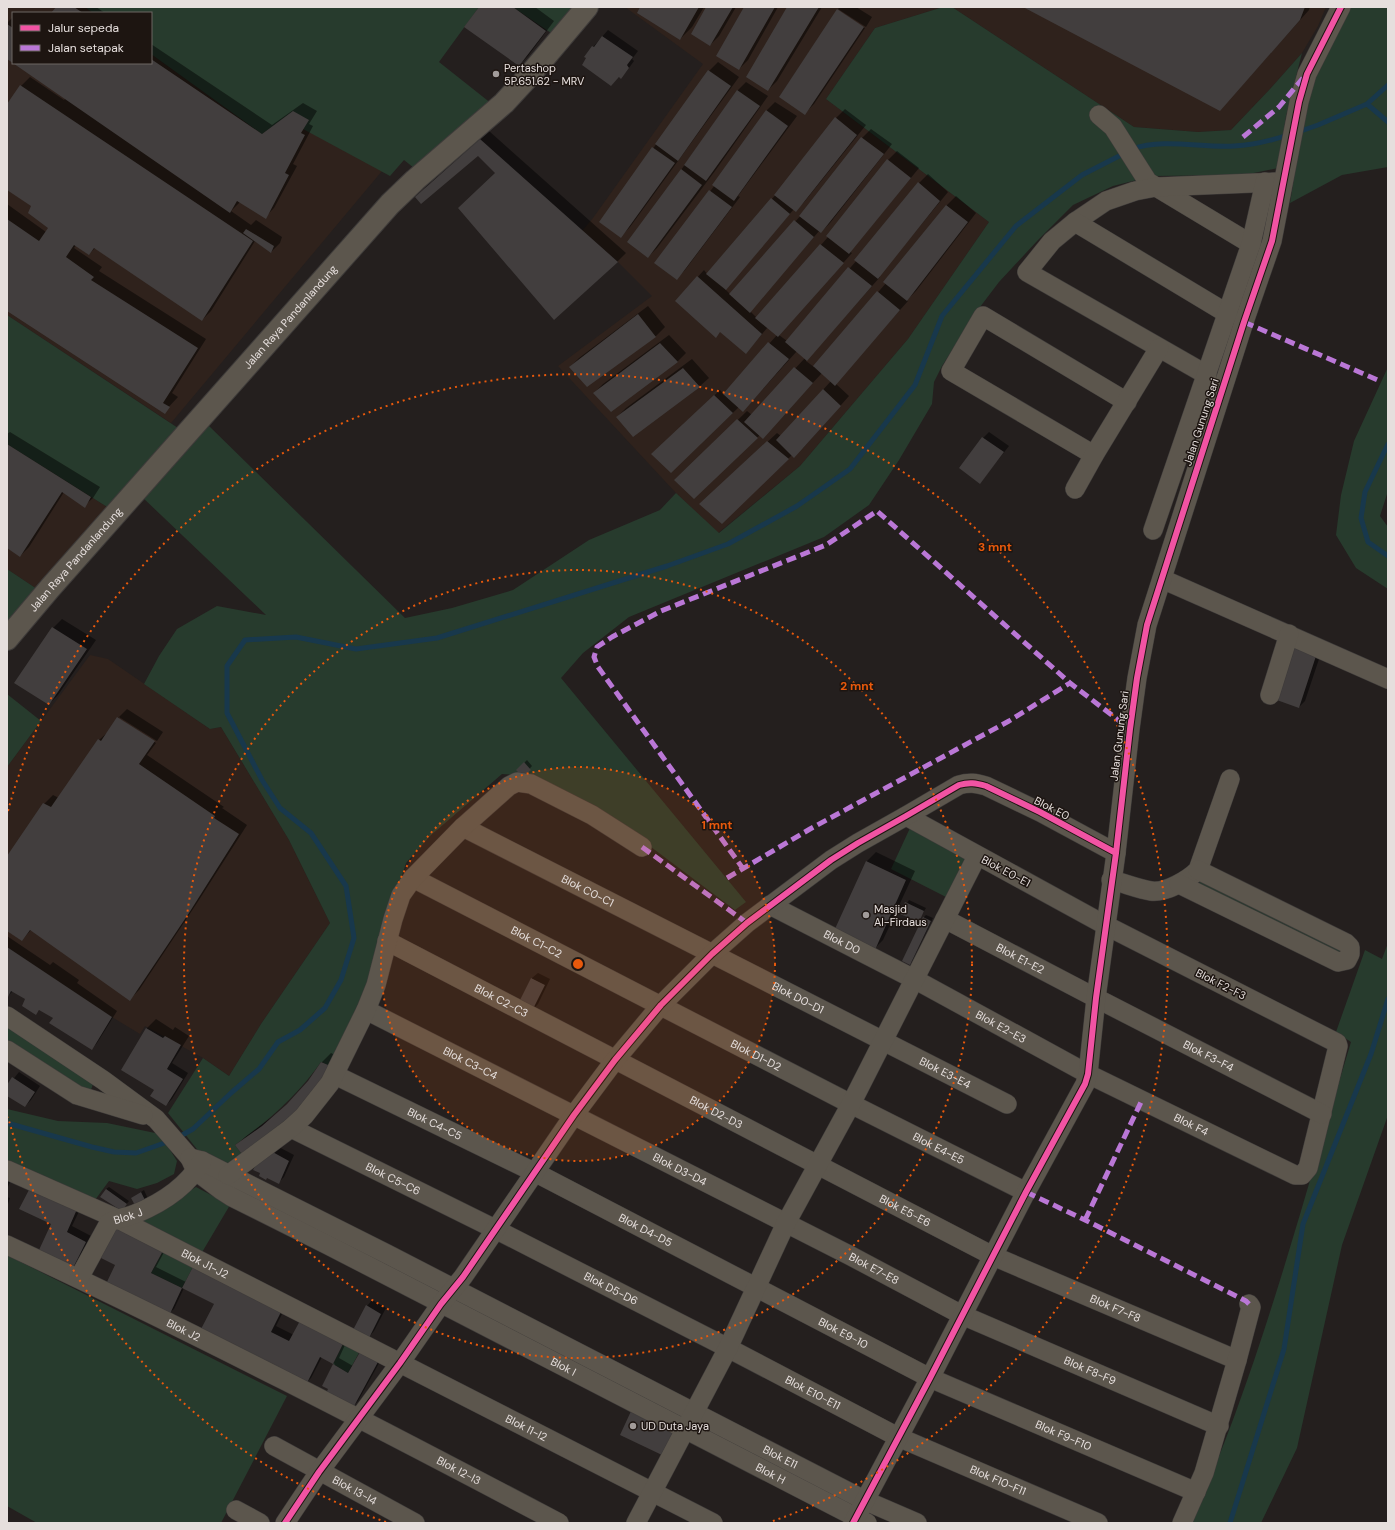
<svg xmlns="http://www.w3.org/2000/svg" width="1395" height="1530" font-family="'DM Sans',sans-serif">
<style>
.built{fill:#2f221c}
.green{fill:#273b2d}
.shadow{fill:#0007}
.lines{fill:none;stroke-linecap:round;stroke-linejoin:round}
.stream{stroke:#18384c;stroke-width:5}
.building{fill:#423e3e}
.minor-casing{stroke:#3e3b3a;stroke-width:20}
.tertiary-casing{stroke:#3e3b3a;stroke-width:24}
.minor{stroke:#5c564d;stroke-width:19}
.tertiary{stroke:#5c564d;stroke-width:22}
.quiet{stroke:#ba77d6;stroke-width:5;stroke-dasharray:10 5;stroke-linecap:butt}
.cycleway-casing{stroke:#1d1511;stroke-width:8}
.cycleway{stroke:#f153a3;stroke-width:6}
.ring{fill:none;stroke:#e8590c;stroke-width:2;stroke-dasharray:2 4}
.poi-dot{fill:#a29c9a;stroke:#1d1511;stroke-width:1.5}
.labels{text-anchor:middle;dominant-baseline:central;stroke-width:3;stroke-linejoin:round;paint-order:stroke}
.poi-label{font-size:11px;fill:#e6dfdd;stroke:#1d1511;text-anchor:start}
.street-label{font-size:11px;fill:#e6dfdd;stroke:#1d1511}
.centre{fill:#e8590c;stroke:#1d1511;stroke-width:2}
.ring-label{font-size:12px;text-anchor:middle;font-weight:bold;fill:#e8590c;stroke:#1d1511;stroke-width:3;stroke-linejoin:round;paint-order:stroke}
</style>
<rect width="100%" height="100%" fill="#241f1e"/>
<path class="built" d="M8,7H85L93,13H13V63H151V54L262,134L293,111L304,129L382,171L171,423L7,315Z
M625,7H943L875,28L826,99L989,222L908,339L800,466L718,533L676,493L558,366L652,296L618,262L582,231L593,218L703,64Z
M952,7H1326L1318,26L1302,53L1270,89L1231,130L1198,132L1134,127Z
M7,444L112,510L40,591L7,569Z
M90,655L108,659L210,729L221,727L289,840L330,923L261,1024L229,1076L203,1058L145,1026L140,1034L97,1008L7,947V767Z"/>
<path class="green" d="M85,7H479L439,62L492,104L414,168L404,160L390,176L303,129L293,112L262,134L151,54V13H93Z
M513,7H575L551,33Z
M943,7H952L1134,127L1198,132L1231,130L1270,89L1302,53L1286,116L1278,168L1244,175L1153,176L1113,186L1073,205L1038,240L999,282L977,311L942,366L934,382L932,404L899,460L869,505L824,537L629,617L583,653L561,678L746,902L735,910L611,817L534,776L502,774L430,836L406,863L395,898L374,977L333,1067L321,1062C297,1096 268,1121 235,1145L244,1157L227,1169L200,1153L168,1113L203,1058L229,1076L261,1024L330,923L289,840L221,727L210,729L144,684L159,656L177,629L217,606L266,615L141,496L208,425L405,618L452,608L513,590L589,540L660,510L676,493L719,533L800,466L908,339L989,222L826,99L875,28Z
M1350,7H1388V167L1342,175L1290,203L1306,102L1321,61L1338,34Z
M7,315L178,428L112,510L7,444Z
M1388,367V491L1380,516L1388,527V589L1356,568L1336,535L1341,495L1354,441Z
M7,569L40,591L7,629Z
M7,694L41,721L7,767Z
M910,828L967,857L946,897L891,869Z
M1201,880L1340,950V954L1201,885L1199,883Z
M1388,943V1115L1342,1245L1297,1448L1261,1523H1191C1260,1369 1302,1203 1351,1042L1336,1032L1365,950L1382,959Z
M7,1025L93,1084L91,1090L86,1091L7,1041Z
M7,1109L58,1121L107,1123L160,1134L177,1161L174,1174L157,1183L137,1189L109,1181L95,1200L7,1164Z
M196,1187L230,1205L201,1254L147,1229L142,1220Z
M164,1249L195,1263L182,1288L151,1273Z
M7,1255L287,1396L221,1523H37L7,1506Z
M345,1340L361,1349L348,1373L333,1364Z"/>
<path class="shadow" d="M57,7H96L105,13H53Z
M480,7H535L554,21L528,56L519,65Z
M641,7H704L692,27L680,39Z
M707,7H736L719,36L710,45Z
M745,7H778L748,60L739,69Z
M788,7H822L777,81L768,90Z
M840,7H856L872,17L866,27L838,9Z
M1025,7H1310L1309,10L1220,110Z
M838,9V11L865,28L814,104L805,113L780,96Z
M13,17V62L7,58V23Z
M608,30L638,51L632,59L634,61L626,72L621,77L620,76L611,85L593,47Z
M151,44L272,125L303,103L317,111L309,124L313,126L293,164L297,166L274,208L265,217L240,202L231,211L251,225L256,220L282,237L280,243L271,252L255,241L211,311L202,320L95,248L89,254L76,245L74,248L102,267L99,271L206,339L172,393L178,397L164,412L7,309V204L46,232L49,228L33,205L7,188V105L21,86L30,77L64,100L66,98L14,63H151Z
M718,62L739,77L630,227L621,236L600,222L709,71Z
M746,82L768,96L715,171L657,248L648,257L681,170L737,91Z
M775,102L797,116L738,196L740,197L685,270L676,279L655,263L715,185L766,111Z
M845,109L866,125L805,201L796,210L794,209L725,289L730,294L803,213L862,138L871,129L892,144L830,223L821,232L820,230L750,311L757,318L828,237L827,236L888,160L897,151L919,168L850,252L852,253L779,335L787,341L857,260L919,183L928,174L948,192L879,276L880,277L806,361L814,367L886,283L884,282L947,205L956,196L976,213L916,291L907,300L908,301L835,383L849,396L803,448L792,455L722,523L710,495L777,433L781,436L831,381L822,373L771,428L760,435L694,498L676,480L747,411L752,415L805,358L797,351L743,411L739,407L671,472L653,454L720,390L724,394L777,335L768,327L746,353L721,331L677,300L704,270L707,274L778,192L836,118Z
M489,131L626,253L617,262L496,172L478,155L425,188Z
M648,306L665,327L656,336L587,385L570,367L579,358Z
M669,335L686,353L677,362L594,393L603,384Z
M692,359L709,378L700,386L633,436L617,417L626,408Z
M10,432L100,487L93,498L84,506L64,492L29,547L20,556L7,547V434Z
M989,432L1009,446L980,483L983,438Z
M62,619L96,640L58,695L49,704L53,628Z
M1292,643L1323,647L1305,701L1299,707Z
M127,709L163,732L157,741L119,717Z
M119,717V719L156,743L147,755L224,807L222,808L247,825L197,903L139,990L130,999L31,930L22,940L7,930V858L44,804L53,795L59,798L99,740L109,731Z
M527,760L532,766L523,776L517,770Z
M876,852L915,871L883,940L874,949L835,931L867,861Z
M909,900L926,908L918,921L901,913Z
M926,915L933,918L912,961L910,964L903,960L924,917Z
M7,936L50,965L53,962L79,980L77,983L117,1011L97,1043L92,1049L54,1018L40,1009L36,1014L30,995L13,991L7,997Z
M538,973L550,979L538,1004L532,1010V978Z
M156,1019L173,1030L175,1027L189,1036L172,1063L188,1073L172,1099L166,1105L155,1090L123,1069L147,1028Z
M331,1053L341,1058L324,1085L236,1146L245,1137L272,1117L293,1099L309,1082L322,1062Z
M19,1072L40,1086L31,1100L25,1106L7,1094V1087Z
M275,1145L294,1155L284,1177L278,1183L261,1173Z
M7,1167L15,1171L7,1189Z
M109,1187L129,1201L124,1207L106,1189Z
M144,1190L148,1199L146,1201L132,1198Z
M7,1197L10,1198L7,1207Z
M84,1201L72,1226L91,1236L79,1261L73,1266L40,1249Z
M169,1243L156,1267L186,1282L288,1302L276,1326L294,1335L350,1334L339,1358L353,1366L383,1356L358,1401L352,1407L330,1389L323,1385L335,1364L322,1357L311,1378L305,1384L215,1304L184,1288L174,1309L168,1314L107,1284Z
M372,1300L386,1308L374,1331L369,1337L367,1306Z"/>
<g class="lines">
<path class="stream" d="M1367,104L1388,122
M1298,132L1318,125L1367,104L1388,85
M1132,149C1164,138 1201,148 1234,146C1253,145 1270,141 1288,135
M1388,444L1365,492L1361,518L1368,542L1388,556
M7,1123L92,1147L114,1152L136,1153L170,1141
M177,1138L193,1129L231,1093L259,1069L278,1042L300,1030L325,1008L341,980L354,938L346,886L311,833L280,808L262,780L227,713V666L245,640L296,637L356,649L437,638L667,566L728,544L797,506L850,469L915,385L942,316L1016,226L1082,175L1125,153
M1230,1523L1284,1349L1303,1224L1371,1054L1388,999"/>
</g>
<path class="building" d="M56,7H74L83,13H51Z
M479,7H513L546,31L519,66L464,27Z
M640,7H699L680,40L637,13Z
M706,7H733L710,46L691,34Z
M744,7H775L739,70L716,56Z
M787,7H819L768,91L746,77Z
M1023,7H1305L1300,20L1220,111Z
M837,9L864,27L805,115L779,97Z
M7,24L13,28V63H151V59L262,134L293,111L309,120L301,133L305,135L285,173L289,175L266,219L237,201L230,213L7,59Z
M602,36L633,57L627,65L629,68L621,79L619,77L611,86L582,65L586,58L584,57L592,46L594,47Z
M708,70L731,86L678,161L655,144Z
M20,85L253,241L202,321L94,248L89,255L74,245L66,257L94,277L91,280L198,348L163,403L170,407L165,414L7,311V219L39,241L48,228L28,213L31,206L7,190V104Z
M737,90L760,106L706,181L684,165Z
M766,110L788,126L734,201L712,185Z
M835,117L857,135L796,212L774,195Z
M861,137L884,154L821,233L799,216Z
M480,139L618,262L554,320L458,208L495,173L478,156L421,204L415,197Z
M652,147L675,163L621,238L599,222Z
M887,159L911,178L849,254L826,236Z
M681,169L702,185L648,258L627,242Z
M918,182L940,201L878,279L854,260Z
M709,190L732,207L677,280L654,263Z
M771,198L790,214L726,290L706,274Z
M946,205L968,222L907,301L883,282Z
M794,220L814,237L750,313L729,294Z
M246,229L274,246L271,253L243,233Z
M820,244L844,263L778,337L755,318Z
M848,267L872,286L807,361L785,342Z
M697,276L762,334L746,354L720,332L716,338L675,301Z
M877,291L900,310L835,386L813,366Z
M638,314L656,337L587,387L569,367Z
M768,342L789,359L743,412L723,394Z
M660,343L678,362L611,412L593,393Z
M794,367L813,383L763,439L744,422Z
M683,368L700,387L633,437L616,417Z
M823,389L841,406L794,458L776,440Z
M714,395L733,413L671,473L651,454Z
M737,419L758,438L694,499L674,480Z
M982,437L1004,452L980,484L959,468Z
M767,441L789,459L722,524L699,504Z
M7,444L91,497L85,508L62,492L20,557L7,548Z
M52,627L87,649L49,705L14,683Z
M1291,642L1317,653L1299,708L1274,699Z
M117,717L155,741L139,764L215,816L214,818L239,834L189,913L130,1001L30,930L22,941L7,931V856L43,803L51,807L98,739L101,741Z
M524,762L531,770L523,777L516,770Z
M866,861L906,880L875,950L834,931Z
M905,902L924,911L919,922L900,914Z
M923,917L931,921L910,965L902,961Z
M7,947L112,1017L92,1050L49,1023L53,1018L39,1010L36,1015L22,1006L25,999L11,991L7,999Z
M531,978L545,985L532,1011L518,1004Z
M146,1028L163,1038L165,1036L181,1045L167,1069L183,1079L166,1106L150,1096L154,1090L121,1070Z
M321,1062L333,1067L315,1096L244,1157L235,1145L262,1126L287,1104L308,1081Z
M12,1077L35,1092L25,1107L7,1096V1085Z
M269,1150L289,1161L279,1184L267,1178L266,1180L259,1176L260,1173L253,1170L261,1155Z
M31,1186L78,1207L67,1232L86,1242L73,1268L39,1250L51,1224L19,1209Z
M106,1189L127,1204L122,1211L100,1197Z
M141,1192L146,1202L136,1207L131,1198Z
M114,1223L164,1249L151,1273L182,1288L169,1316L106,1284L115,1265L97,1256Z
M195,1263L283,1308L271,1332L289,1341L302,1317L345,1340L333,1364L320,1357L306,1385L200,1331L214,1304L182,1288Z
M366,1305L381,1314L369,1338L353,1330Z
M360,1352L378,1362L353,1408L326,1393L328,1389L322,1386L333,1364L348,1373Z
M632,1409L673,1432L662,1455L620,1435Z"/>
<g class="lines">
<defs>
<g id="minor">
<path d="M1099,115L1113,127L1148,182L1251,244"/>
<path d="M1075,222L1106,201L1135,191L1156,187L1277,182"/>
<path d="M1207,375L1027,272L1052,241L1075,222L1228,314"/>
<path d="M1094,455L951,371L983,316L1127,402"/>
<path d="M1075,489L1094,455L1159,348"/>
<path d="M1153,530L1251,244L1265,182"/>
<path d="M1162,579L1388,679"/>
<path d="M1270,695L1289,634"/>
<path id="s1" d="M463,827L1007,1104"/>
<path id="s2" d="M413,878L851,1104L1026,1192"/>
<path d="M1111,880C1124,883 1138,889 1151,891C1166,893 1188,880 1198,870L1230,779"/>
<path d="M1179,884L1338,962L1347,960L1350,954V947L1346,943L1198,870"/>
<path id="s3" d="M770,905L914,979L1088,1074L1295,1175H1302L1308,1168L1338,1046L1337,1043L1105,925L906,816"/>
<path id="s4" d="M945,919L1096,998L1322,1114"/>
<path id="s5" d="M387,941L993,1256L1237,1360"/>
<path id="s6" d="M366,1010L849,1255L962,1315L1219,1426"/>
<path id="s7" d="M7,1016L103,1080L156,1119L190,1158L196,1171L221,1190L232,1197L326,1244L867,1523"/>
<path d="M7,1050L77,1095L143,1115"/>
<path id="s8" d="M335,1075L542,1176L930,1378L1196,1492"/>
<path id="s9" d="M291,1128L495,1229L728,1348L898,1437L1098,1523"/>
<path id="s10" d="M190,1158L202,1161L387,1254L866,1501L917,1523"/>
<path id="s11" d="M7,1170L120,1220L713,1523"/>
<path d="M228,1175L291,1128L304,1116L330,1083L366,1010L376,985L393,919L401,895L413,878L463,827L509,786L517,782L531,784L592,815L642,847"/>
<path id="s12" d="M7,1245C194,1332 377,1427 559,1523"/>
<path id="s13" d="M79,1278L109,1223C114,1219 128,1217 135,1214C162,1203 187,1187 202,1161"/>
<path id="s14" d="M274,1446L415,1523"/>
<path d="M236,1510L260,1523"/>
<path d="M285,1523L319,1472L400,1363L441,1304L463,1277L574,1115L615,1060L661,1005L712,954L747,923L831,860L858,843L906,816L959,785C969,782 976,783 986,786L1040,812L1116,853"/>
<path d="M636,1523L728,1348L786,1223L851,1104L977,856"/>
<path d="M853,1523L930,1378L1026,1192L1085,1084L1088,1074L1096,998L1116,853L1130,729L1137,678L1147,625L1244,322L1272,241L1299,102L1307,74L1341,7"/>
<path d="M1182,1523L1204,1473L1237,1360L1251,1307L1249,1304"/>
</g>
<g id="tertiary">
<path id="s15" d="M7,639L50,588L390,204L415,180L504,103L528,77L587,7"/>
</g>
</defs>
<use href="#minor" class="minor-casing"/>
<use href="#tertiary" class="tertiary-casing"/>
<use href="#minor" class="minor"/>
<use href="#tertiary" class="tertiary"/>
<path class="quiet" d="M1243,137L1279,107L1303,78
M1244,322L1380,381
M642,847L747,923
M744,870L598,667L594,657L597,647L612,637L661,611L826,545L877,511L1070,683L1130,729
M727,878L810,829L1009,721L1070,683
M1026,1192L1085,1220L1246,1301L1249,1304
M1085,1220L1142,1100"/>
<defs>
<path id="cycleway" d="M285,1523L319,1472L400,1363L441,1304L463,1277L574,1115L615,1060L661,1005L712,954L747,923L831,860L858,843L906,816L959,785C969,782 976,783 986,786L1040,812L1116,853
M853,1523L930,1378L1026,1192L1085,1084L1088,1074L1096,998L1116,853L1130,729L1137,678L1147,625L1244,322L1272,241L1299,102L1307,74L1341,7"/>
</defs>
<use href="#cycleway" class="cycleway-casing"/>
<use href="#cycleway" class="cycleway"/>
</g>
<circle cx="578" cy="964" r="197" fill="#e8590c" fill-opacity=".12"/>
<g class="ring">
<circle cx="578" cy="964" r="197"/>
<circle cx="578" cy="964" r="394"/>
<path d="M386 1522A590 590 0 0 1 8 1117M8 811A590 590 0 1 1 770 1522"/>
</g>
<g class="poi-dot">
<circle cx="496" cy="74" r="4"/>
<circle cx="866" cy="915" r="4"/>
<circle cx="633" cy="1426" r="4"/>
</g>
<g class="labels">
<g class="poi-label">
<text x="504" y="68">Pertashop<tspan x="504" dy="13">5P.651.62 - MRV</tspan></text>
<text x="874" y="909">Masjid<tspan x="874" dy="13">Al-Firdaus</tspan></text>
<text x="641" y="1426">UD Duta Jaya</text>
</g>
<g class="street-label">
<text stroke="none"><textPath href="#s15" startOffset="429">Jalan Raya Pandanlandung</textPath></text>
<text transform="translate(1201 422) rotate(-72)">Jalan Gunung Sari</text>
<text stroke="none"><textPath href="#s15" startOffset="105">Jalan Raya Pandanlandung</textPath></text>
<text transform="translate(1119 736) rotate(-83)">Jalan Gunung Sari</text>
<text transform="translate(1052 808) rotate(27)">Blok E0</text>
<text transform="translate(1006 871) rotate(28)">Blok E0-E1</text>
<text stroke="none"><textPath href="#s1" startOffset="140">Blok C0-C1</textPath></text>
<text stroke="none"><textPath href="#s2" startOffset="139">Blok C1-C2</textPath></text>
<text stroke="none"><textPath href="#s3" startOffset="81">Blok D0</textPath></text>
<text stroke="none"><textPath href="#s4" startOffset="85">Blok E1-E2</textPath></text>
<text transform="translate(1221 984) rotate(27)">Blok F2-F3</text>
<text stroke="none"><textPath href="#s1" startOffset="376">Blok D0-D1</textPath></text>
<text stroke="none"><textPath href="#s5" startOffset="129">Blok C2-C3</textPath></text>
<text stroke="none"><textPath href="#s3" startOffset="261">Blok E2-E3</textPath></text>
<text stroke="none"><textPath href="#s2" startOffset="386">Blok D1-D2</textPath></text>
<text stroke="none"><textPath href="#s4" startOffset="297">Blok F3-F4</textPath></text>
<text stroke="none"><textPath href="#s6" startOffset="117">Blok C3-C4</textPath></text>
<text stroke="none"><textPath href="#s1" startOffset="541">Blok E3-E4</textPath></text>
<text stroke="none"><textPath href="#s5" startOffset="371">Blok D2-D3</textPath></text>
<text stroke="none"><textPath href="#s8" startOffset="111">Blok C4-C5</textPath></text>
<text stroke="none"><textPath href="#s3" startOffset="475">Blok F4</textPath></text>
<text stroke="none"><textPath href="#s2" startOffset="591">Blok E4-E5</textPath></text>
<text stroke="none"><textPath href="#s6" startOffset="352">Blok D3-D4</textPath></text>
<text stroke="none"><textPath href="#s9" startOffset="114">Blok C5-C6</textPath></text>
<text stroke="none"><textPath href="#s5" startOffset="584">Blok E5-E6</textPath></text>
<text stroke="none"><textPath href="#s13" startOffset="83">Blok J</textPath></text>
<text stroke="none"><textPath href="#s8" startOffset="347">Blok D4-D5</textPath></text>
<text stroke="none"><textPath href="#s11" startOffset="219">Blok J1-J2</textPath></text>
<text stroke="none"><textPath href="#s6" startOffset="570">Blok E7-E8</textPath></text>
<text stroke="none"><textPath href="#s9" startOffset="358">Blok D5-D6</textPath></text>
<text stroke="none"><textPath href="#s5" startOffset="816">Blok F7-F8</textPath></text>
<text stroke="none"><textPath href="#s12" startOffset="196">Blok J2</textPath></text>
<text stroke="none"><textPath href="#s8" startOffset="570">Blok E9-10</textPath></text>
<text stroke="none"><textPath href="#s7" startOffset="664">Blok I</textPath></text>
<text stroke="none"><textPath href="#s6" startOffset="809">Blok F8-F9</textPath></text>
<text stroke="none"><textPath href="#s9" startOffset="585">Blok E10-E11</textPath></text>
<text stroke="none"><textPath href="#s11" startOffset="580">Blok I1-I2</textPath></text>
<text stroke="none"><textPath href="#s8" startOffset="813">Blok F9-F10</textPath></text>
<text stroke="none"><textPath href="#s10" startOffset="662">Blok E11</textPath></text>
<text stroke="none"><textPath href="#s12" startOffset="505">Blok I2-I3</textPath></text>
<text stroke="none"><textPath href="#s7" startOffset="897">Blok H</textPath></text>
<text stroke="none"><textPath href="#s9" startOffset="790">Blok F10-F11</textPath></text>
<text stroke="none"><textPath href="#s14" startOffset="92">Blok I3-I4</textPath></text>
</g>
</g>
<circle cx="578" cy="964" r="6" class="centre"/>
<g class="ring-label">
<text x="995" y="551">3 mnt</text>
<text x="857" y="690">2 mnt</text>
<text x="717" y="829">1 mnt</text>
</g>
<rect width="1395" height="1530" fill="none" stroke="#e6dfdd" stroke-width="16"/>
<rect x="12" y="12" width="140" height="52" fill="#1d1511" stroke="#6d6663"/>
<rect x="20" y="25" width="20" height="6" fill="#f153a3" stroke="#6d6663"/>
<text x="48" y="32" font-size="12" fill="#e6dfdd">Jalur sepeda</text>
<rect x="20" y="45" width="20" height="6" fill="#ba77d6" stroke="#6d6663"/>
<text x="48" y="52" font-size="12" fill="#e6dfdd">Jalan setapak</text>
</svg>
